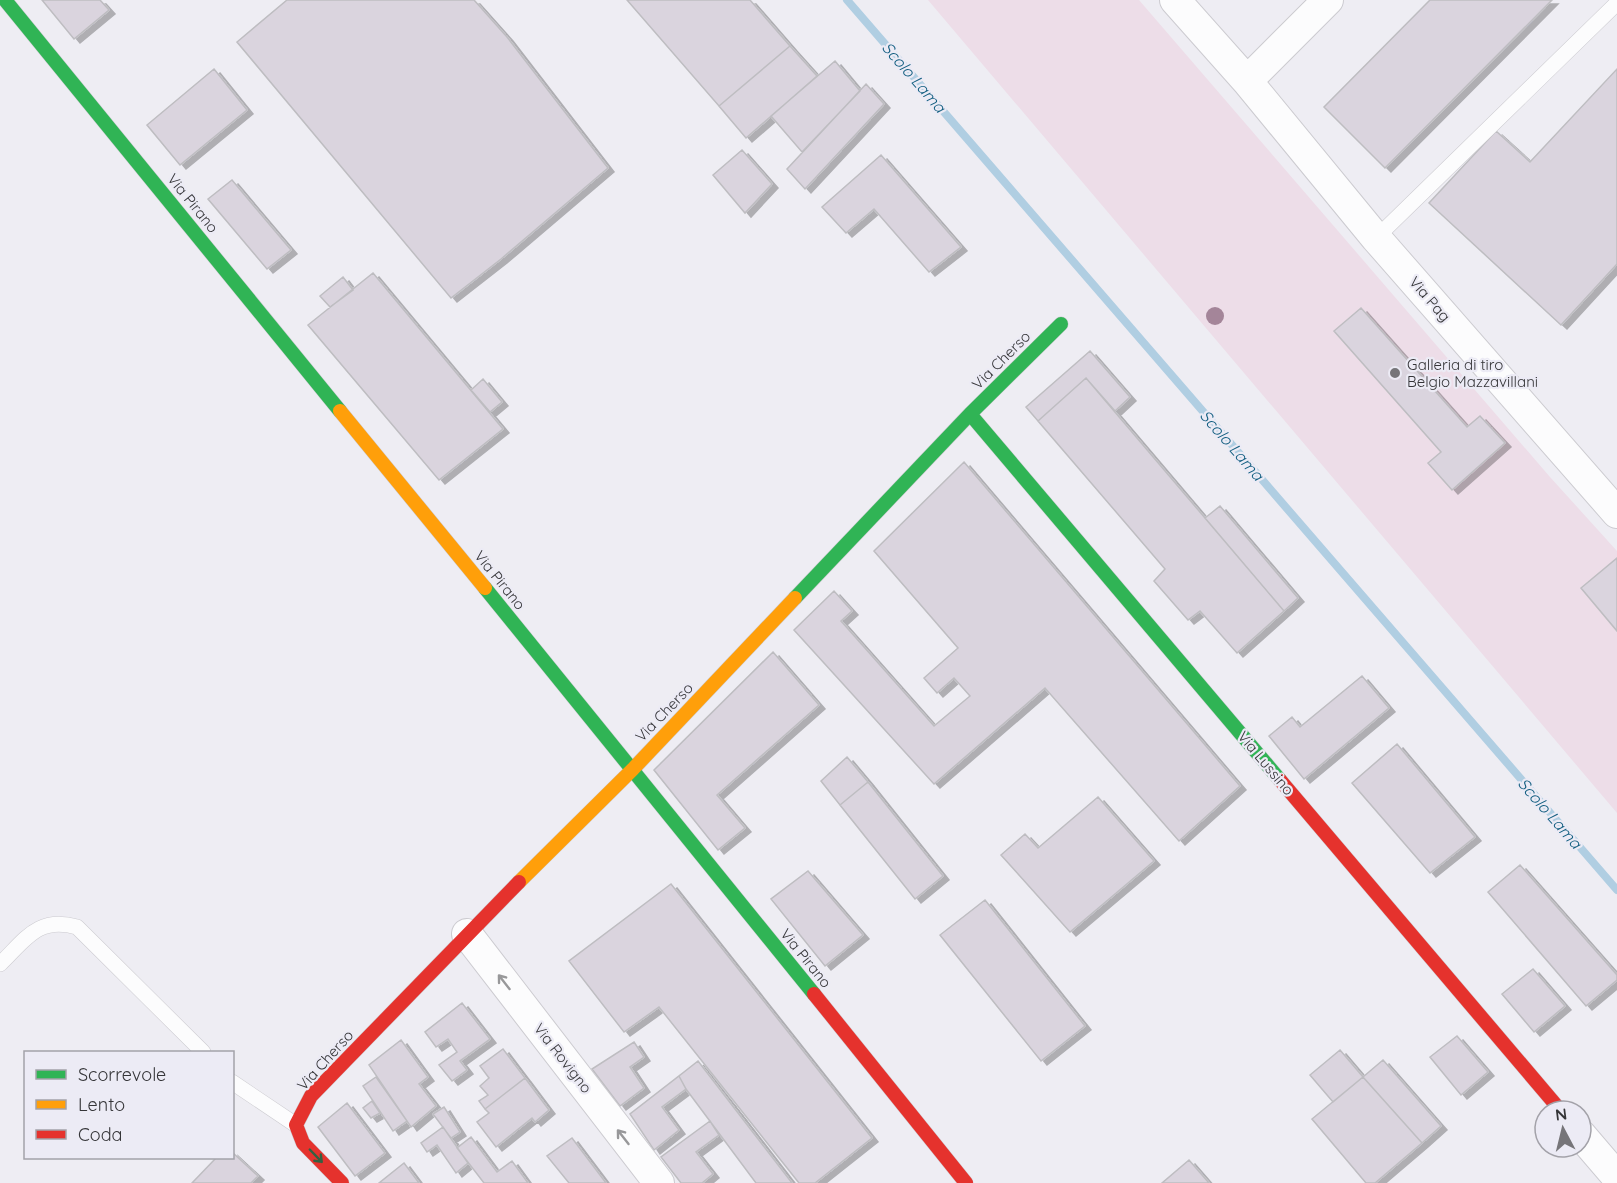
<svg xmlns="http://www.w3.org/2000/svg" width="1617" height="1183" font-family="Quicksand,sans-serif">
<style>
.green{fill:#eddde8}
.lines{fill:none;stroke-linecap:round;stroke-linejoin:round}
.stream{stroke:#b0cee2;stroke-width:8}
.building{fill:#dad4de;stroke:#bebdc1;stroke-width:1.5;filter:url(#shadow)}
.lane-casing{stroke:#cccbd0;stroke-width:16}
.street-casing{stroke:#cccbd0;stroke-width:32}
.fast-casing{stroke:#cccbd0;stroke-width:15}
.slow-casing{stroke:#cccbd0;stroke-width:15}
.jam-casing{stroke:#cccbd0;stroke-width:15}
.lane{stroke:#fcfcfd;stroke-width:15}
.street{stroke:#fcfcfd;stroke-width:30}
.fast{stroke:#30b455;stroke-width:14}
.slow{stroke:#ff9f0a;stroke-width:14}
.jam{stroke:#e5322d;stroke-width:14}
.tree{fill:#a48599}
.oneway{stroke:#98989a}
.oneway2{stroke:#336142}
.poi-dot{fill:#767579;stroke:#ecebf5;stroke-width:2}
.labels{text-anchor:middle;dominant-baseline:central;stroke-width:4.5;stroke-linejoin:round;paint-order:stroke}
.street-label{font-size:15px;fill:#353538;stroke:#ecebf5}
.poi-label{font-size:15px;fill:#353538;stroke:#ecebf5;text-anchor:start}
.water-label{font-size:16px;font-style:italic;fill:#125e80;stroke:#ecebf5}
</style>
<defs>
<filter id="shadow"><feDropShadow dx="6" dy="4" stdDeviation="0" flood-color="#0004"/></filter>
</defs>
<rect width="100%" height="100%" fill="#eeedf3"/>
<path class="green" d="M928,0H1139L1550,477L1617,551V558L1581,588L1617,631V813Z"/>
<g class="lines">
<path class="stream" d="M847,0L1617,890"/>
</g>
<path class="building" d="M42,0H100L109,10L74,39Z
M287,0H474L507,37L608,168L501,259L451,298L237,42Z
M627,0H750L790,46L719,106Z
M1430,0H1552L1385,168L1324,107Z
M790,46L817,76L746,138L719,106Z
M835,61L860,91L802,152L771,116Z
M214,69L247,110L180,165L147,125Z
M1617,69V264L1561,325L1429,203L1496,131L1530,162Z
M866,84L884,104L805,189L787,169Z
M742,150L772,184L745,213L713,175Z
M881,155L961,247L929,272L874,209L846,233L822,207Z
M232,180L291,250L267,269L208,199Z
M373,273L503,429L439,480L308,325Z
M343,277L353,290L330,307L320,296Z
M1361,308L1467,427L1480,416L1505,443L1452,490L1428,463L1441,452L1334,331Z
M1090,351L1130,397L1115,411L1086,378L1038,421L1026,407Z
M1086,378L1284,611L1237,653L1200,611L1188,620L1154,581L1165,569L1038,421Z
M483,379L502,402L490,412L471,390Z
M964,462L1240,786L1179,841L1045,688L934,784L794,630L834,591L852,611L841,621L934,726L970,696L954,678L937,693L924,678L958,648L874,551Z
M1220,506L1298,598L1284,611L1205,518Z
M1617,558V631L1581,588Z
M773,652L819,705L717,795L745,828L718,850L654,770Z
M1362,676L1389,708L1304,779L1269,736L1292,717L1300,727Z
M1397,744L1475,837L1430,873L1352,783Z
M847,757L868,782L840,805L821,781Z
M868,782L943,876L915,899L840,805Z
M1098,797L1154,861L1070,932L1001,855L1025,834L1038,848Z
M1520,865L1617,975V980L1586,1006L1488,892Z
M808,871L863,935L825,966L771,899Z
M671,884L872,1138L815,1183H799L659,1007L624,1032L569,961Z
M985,900L1085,1026L1041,1061L940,935Z
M1533,969L1565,1006L1534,1032L1502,994Z
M462,1003L490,1039L460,1061L467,1070L452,1081L439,1065L457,1052L448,1039L436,1047L425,1032Z
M1457,1036L1488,1072L1461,1095L1430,1057Z
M401,1040L428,1077L419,1084L436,1106L411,1127L369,1065Z
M634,1042L644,1057L630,1067L644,1088L620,1106L592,1069Z
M503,1049L525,1078L485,1109L479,1101L488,1095L480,1086L489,1078L480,1066Z
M1340,1050L1363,1077L1333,1102L1310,1075Z
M1383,1060L1441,1126L1422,1143L1363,1077Z
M698,1061L792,1183H756L686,1089L679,1076Z
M679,1076L686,1089L662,1107L679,1130L654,1150L630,1114Z
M376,1077L407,1121L393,1131L363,1086Z
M1363,1077L1422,1143L1375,1183H1366L1312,1119Z
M525,1078L549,1110L535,1122L532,1118L496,1147L477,1122L489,1113L485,1109Z
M372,1101L380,1113L371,1118L363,1108Z
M347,1103L385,1153L355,1176L318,1127Z
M444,1107L460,1132L451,1138L433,1114Z
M710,1121L719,1135L696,1152L713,1174L702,1183H681L661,1157Z
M443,1127L468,1163L456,1173L437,1145L427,1152L421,1143Z
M471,1137L497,1172L512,1161L528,1183H484L457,1148Z
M572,1138L606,1183H569L547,1156Z
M232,1152L258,1176L251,1183H192L216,1158H232Z
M1189,1160L1209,1183H1162Z
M404,1163L419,1183H379Z"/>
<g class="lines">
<defs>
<path id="lane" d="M1376,238L1617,3
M0,964C26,939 38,916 77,927L203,1052
M232,1082L296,1125"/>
<path id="street" d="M1175,0L1247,81L1376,238L1617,513
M1247,81L1328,0
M467,934L659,1183
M1581,1135L1617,1177"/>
<path id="fast" d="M5,0L340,411
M970,414L1280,780
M485,588L814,994
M795,598L970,414L1061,324"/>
<path id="slow" d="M340,411L485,588
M519,882L633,769L795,598"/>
<path id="jam" d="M1280,780L1561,1111
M814,994L966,1183
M342,1183L303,1143L296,1125L311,1096L519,882"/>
</defs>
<use href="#lane" class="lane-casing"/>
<use href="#street" class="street-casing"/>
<use href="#fast" class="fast-casing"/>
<use href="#slow" class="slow-casing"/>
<use href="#jam" class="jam-casing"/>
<use href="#lane" class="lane"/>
<use href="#street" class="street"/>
<use href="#fast" class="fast"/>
<use href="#slow" class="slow"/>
<use href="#jam" class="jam"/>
</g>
<circle class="tree" cx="1215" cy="316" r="9"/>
<defs><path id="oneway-shaft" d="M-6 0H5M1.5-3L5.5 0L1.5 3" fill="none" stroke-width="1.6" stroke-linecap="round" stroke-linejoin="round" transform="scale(1.5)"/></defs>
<g class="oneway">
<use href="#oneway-shaft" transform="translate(504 982) rotate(-128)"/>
<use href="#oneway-shaft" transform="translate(623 1137) rotate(-128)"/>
</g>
<use class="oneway2" href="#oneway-shaft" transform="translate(316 1156) rotate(46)"/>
<circle class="poi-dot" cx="1395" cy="373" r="6"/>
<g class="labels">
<g class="street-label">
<text transform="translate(193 203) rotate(51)">Via Pirano</text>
<text transform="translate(1430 299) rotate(49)">Via Pag</text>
<text transform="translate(1001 360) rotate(-45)">Via Cherso</text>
<text transform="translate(500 580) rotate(51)">Via Pirano</text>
<text transform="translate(664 712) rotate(-46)">Via Cherso</text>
<text transform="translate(1266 763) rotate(50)">Via Lussino</text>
<text transform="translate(806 958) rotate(51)">Via Pirano</text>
<text transform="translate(563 1058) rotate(52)">Via Rovigno</text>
<text transform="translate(325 1060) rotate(-48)">Via Cherso</text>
</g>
<g class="poi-label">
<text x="1407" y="364">Galleria di tiro<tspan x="1407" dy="17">Belgio Mazzavillani</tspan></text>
</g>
<g class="water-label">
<text transform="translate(914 77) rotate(49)">Scolo Lama</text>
<text transform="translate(1232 445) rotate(49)">Scolo Lama</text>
<text transform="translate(1550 813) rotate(49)">Scolo Lama</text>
</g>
</g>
<rect x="24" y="1051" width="210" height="108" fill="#ecebf5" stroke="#a3a2a9" stroke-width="1.5"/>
<rect x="36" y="1070" width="30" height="9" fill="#30b455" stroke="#a3a2a9" stroke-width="1.5"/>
<text x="78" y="1081" font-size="18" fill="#353538">Scorrevole</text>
<rect x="36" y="1100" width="30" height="9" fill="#ff9f0a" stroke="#a3a2a9" stroke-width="1.5"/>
<text x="78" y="1111" font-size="18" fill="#353538">Lento</text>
<rect x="36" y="1130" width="30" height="9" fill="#e5322d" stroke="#a3a2a9" stroke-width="1.5"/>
<text x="78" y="1141" font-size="18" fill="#353538">Coda</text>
<g transform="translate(1563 1129) rotate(353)"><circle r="28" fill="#ecebf5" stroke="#a3a2a9" stroke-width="1.5"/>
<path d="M0-4.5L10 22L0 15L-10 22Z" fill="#767579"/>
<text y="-9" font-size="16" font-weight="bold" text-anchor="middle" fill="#353538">N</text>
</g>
</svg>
